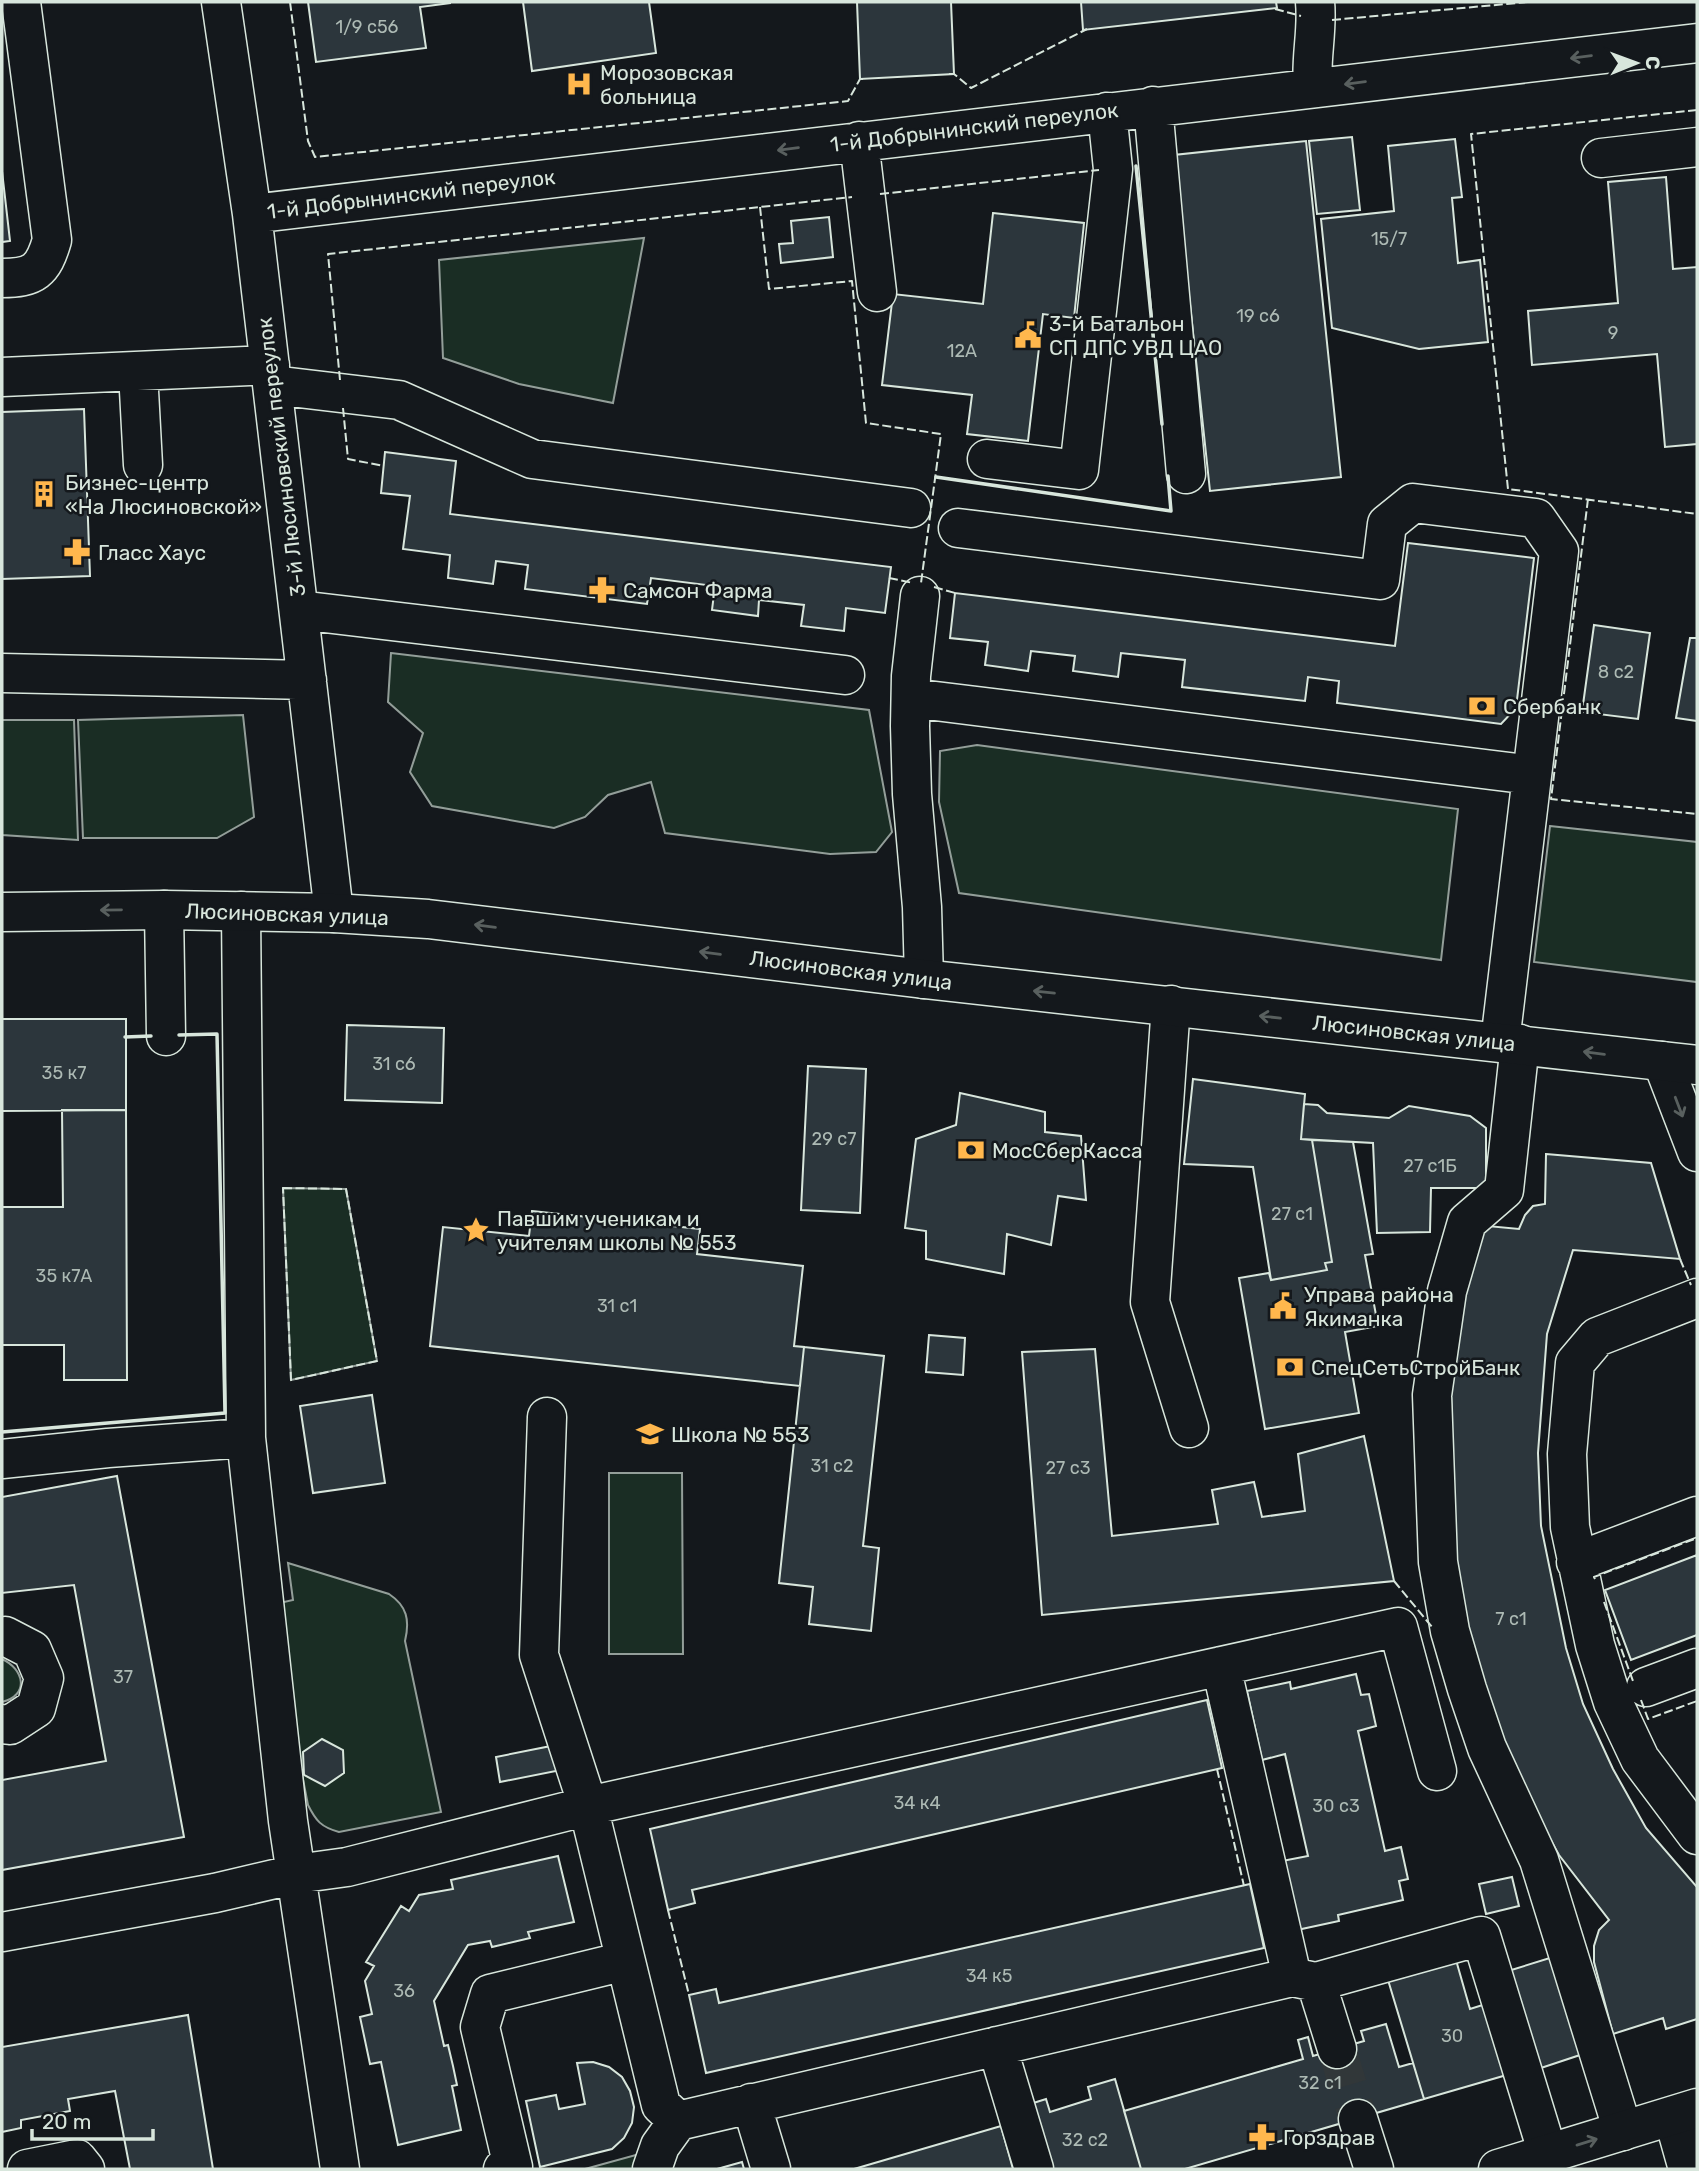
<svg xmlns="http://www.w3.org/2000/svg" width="1699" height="2171" font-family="Rubik,sans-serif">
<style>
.green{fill:#1a2d24;stroke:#939e99;stroke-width:2}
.building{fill:#2c363c;stroke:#d8e6dc;stroke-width:2}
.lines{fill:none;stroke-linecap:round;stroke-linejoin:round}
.minor-tunnel{stroke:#313739;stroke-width:38;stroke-dasharray:38 19;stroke-linecap:butt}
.minor-casing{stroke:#d8e6dc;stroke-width:41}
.major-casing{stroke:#d8e6dc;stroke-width:41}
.minor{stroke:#14181c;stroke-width:38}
.major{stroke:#14181c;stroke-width:38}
.fence{stroke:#d8e6dc;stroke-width:2;stroke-dasharray:9 3.5;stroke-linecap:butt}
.wall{stroke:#d8e6dc;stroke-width:3.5}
.oneway{stroke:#59605f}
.labels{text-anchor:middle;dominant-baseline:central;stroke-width:5;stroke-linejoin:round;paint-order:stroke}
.number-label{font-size:18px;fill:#adbab4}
.poi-label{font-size:21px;fill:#d8e6dc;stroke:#14181c;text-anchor:start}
.street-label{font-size:21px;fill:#d8e6dc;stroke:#14181c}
</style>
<rect width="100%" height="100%" fill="#14181c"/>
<path class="green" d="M644,238L613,403L519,384L443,358L439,260Z
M391,653L869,710L892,832L876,852L830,854L665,833L651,782L608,795L585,817L554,828L432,806L410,772L423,733L388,702Z
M243,715L254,817L217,838H83L78,720Z
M2,720H74L78,840L2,835Z
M977,745L1458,809L1441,960L959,893L939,802L940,751Z
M1550,826L1697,842V982L1534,962Z
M283,1188L346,1189L377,1361L291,1380Z
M609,1473H682L683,1654H609Z
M288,1563L389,1594C407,1606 410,1620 405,1641L441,1812L339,1832C321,1827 316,1821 308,1805L286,1692L275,1604L293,1600Z
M2,1659C24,1669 30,1695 2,1702Z
M643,2153L644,2169H585Z"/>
<path class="building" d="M308,2H450V3L420,7L426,48L316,62Z
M523,2H649L656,53L532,71Z
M857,2H951L954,74L860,79Z
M1081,2H1276L1277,8L1083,30Z
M1352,137L1360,210L1317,214L1309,141Z
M1455,139L1462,197L1452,198L1458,263L1480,260L1488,342L1419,349L1332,328L1321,219L1394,211L1388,146Z
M1306,141L1341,477L1210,491L1174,155Z
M2,171L10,241L2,242Z
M1666,177L1673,269L1697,267V444L1665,447L1657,354L1532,365L1528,311L1618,303L1608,182Z
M993,213L1084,223L1074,318L1043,314L1028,441L967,434L972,395L882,385L893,294L983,304Z
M829,217L833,257L781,263L779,244L793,243L791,221Z
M84,409L90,576L2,579V412Z
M385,452L456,461L450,514L891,567L885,613L846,608L844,631L801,626L804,605L759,600L758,616L712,610L715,586L651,578L647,604L525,589L528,565L496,561L493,584L448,578L450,555L403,549L410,496L381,493Z
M1408,543L1534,558L1516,708L1501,724L1337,703L1339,681L1308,677L1305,701L1182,687L1185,660L1121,653L1118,677L1073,671L1075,656L1031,651L1028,671L985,665L988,642L950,638L955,593L1395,646Z
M1594,625L1650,633L1638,719L1582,712Z
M1690,638H1697V721L1676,718Z
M2,1019H126V1110L2,1111Z
M347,1025L444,1028L442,1103L345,1100Z
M808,1066L866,1069L860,1213L801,1210Z
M1193,1079L1305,1094L1301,1139L1312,1140L1332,1262L1325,1263L1327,1270L1271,1280L1253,1167L1184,1164Z
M960,1093L1045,1112V1132L1081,1136L1086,1200L1058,1196L1051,1245L1007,1234L1004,1274L926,1259V1231L905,1228L916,1139L956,1125Z
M1304,1104L1318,1105L1327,1113L1389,1118L1409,1106L1470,1116L1486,1128V1188H1431L1430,1232L1377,1233L1373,1143L1301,1139Z
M62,1110H126L127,1380H64V1345H2V1207H63Z
M1312,1140L1353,1142L1373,1254L1365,1255L1378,1326L1345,1332L1359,1413L1265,1429L1239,1278L1269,1273L1271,1280L1327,1270L1325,1263L1332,1262Z
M1546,1154L1651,1163L1680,1259L1573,1250L1547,1334L1538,1453L1541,1526L1566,1648L1583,1704L1613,1769L1646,1828L1697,1887V2019L1666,2029L1663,2018L1613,2034L1594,1962V1946L1599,1930L1609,1920L1559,1855L1514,1774L1474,1673L1456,1590L1451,1396L1461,1292L1477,1225L1519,1229L1525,1215L1533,1206L1545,1204Z
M532,1211L700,1229L697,1254L803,1266L794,1346L804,1347L800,1386L430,1346L443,1227L529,1236Z
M929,1335L965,1338L963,1375L926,1372Z
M804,1347L884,1356L863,1546L879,1548L871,1631L809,1624L813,1587L779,1583Z
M1095,1349L1112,1536L1218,1524L1212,1490L1254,1482L1262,1517L1305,1511L1298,1454L1364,1436L1394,1581L1042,1615L1022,1352Z
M372,1395L385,1483L313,1493L300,1406Z
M117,1476L184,1837L2,1870V1780L106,1761L74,1585L2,1593V1497Z
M1697,1555V1635L1631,1660L1605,1590Z
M1356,1674L1361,1695L1369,1694L1376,1726L1358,1731L1385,1851L1401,1847L1408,1879L1399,1881L1403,1900L1338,1915L1339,1921L1297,1930L1282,1861L1308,1856L1285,1754L1262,1760L1247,1691L1290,1682L1291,1689Z
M1207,1700L1222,1768L692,1890L695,1903L668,1910L650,1829Z
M322,1739L343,1750L344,1773L325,1786L304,1775L303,1752Z
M556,1745L561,1770L500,1782L496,1757Z
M558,1856L574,1922L528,1932L530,1938L492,1947L490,1941L468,1945L434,2001L444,2046L448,2045L453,2066L457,2085L452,2086L461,2130L398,2145L381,2062L370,2064L360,2017L372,2014L365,1981L374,1966L366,1962L401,1906L409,1911L419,1895L453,1889L451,1880Z
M1512,1877L1519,1906L1486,1914L1479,1884Z
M1250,1884L1264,1948L706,2073L689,1995L716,1989L719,2003Z
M1553,1957L1583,2054L1535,2070L1505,1972Z
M1456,1960L1470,2009L1489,2003L1510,2074L1424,2099L1388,1980Z
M188,2015L213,2169H130L115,2091L68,2099L70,2111L21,2120V2128L2,2132V2047Z
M1386,2024L1399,2067L1413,2063L1424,2099L1185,2169H1141L1124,2111L1303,2059L1298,2040L1308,2037L1313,2056L1364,2041L1361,2031Z
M593,2062L609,2067L622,2077L630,2091L634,2107L632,2123L624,2138L612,2149L540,2167L526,2101L556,2095L559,2109L585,2104L577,2063Z
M1115,2079L1141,2169H1046L1027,2105L1046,2099L1050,2112L1091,2099L1088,2087Z
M1001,2126L1013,2169H854Z
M742,2162L744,2169H717Z"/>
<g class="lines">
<path class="minor-tunnel" d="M1337,2049L1358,2119"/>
<defs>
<path id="minor" d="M221,2L252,214L334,913
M1313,88C1310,59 1318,31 1315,2
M1153,106L1186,474
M859,141L877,292
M1601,158L1697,147
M252,214L1697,43
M2,278C34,278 43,271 52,240L21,2
M138,372L143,465
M2,377L270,365
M273,385L399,400L532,459L911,508
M987,459L1079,470L1113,169L1107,112
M958,528L1380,580L1387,524L1413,503L1536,518L1559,551L1500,1042
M920,596L911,676L910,726L912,794L922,907L924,979
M299,610L845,675
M2,673L307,680
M911,698L1532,775
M164,910L166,1036
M241,911L246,1438L288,1821L340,2169
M1171,1005L1150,1302L1189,1428
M1520,1044L1504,1190L1467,1222L1447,1291L1432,1395L1438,1562L1450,1631L1467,1689L1487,1748L1539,1860L1623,2131
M1662,1061L1697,1152
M1697,1298L1597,1337L1575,1363L1567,1454L1570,1527L1595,1645L1613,1702L1640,1759L1697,1835
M547,1417L539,1655L588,1806L661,2105L678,2121
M2,1459L108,1448L246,1438
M1576,1562L1697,1516
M2,1637L5,1636L32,1650L44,1678L36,1708L10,1725L2,1724
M1221,1666L1292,1977
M1646,1687L1697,1668
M2,1932L215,1893L296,1874L347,1867L588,1806L1398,1627L1437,1771
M1316,1982L1337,2049
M997,2046L1034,2169
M751,2103L771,2169
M1673,2116L1688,2169
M1358,2119L1374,2169
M27,2169L77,2159L85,2169
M503,2169L513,2167L480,2027L490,1994L625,1961
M652,2169L660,2146L678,2121L1292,1977L1316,1982L1481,1936L1548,2154"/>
<path id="major" d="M2,912L164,910L334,913L428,919L924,979L1697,1065
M1498,2169L1697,2108"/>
</defs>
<use href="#minor" class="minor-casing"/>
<use href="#major" class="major-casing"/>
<use href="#minor" class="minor"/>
<use href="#major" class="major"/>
<path class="fence" d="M290,2L308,141L315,157L848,101L860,79H865
M1275,9L1301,16
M1332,20L1528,2
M949,74H954L971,88L1087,29
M1697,110L1471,134L1508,489L1697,514
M880,194L1099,170
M760,207L769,289L852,281L866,423L941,434L921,583
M340,380L328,254L852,197
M343,408L348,459L384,466
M1588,499L1551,799L1697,814
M889,578L913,583
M934,587L955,593
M283,1188L346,1189L377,1361L291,1380Z
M1680,1259L1691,1285
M1595,1579L1594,1577L1697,1538
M1394,1581L1432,1627
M1604,1602L1633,1681
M1641,1700L1648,1719L1697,1701
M1217,1769L1244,1886
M668,1910L689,1995"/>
<path class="wall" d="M1136,166L1162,424
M936,477L1171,511L1168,476
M125,1037L151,1036
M2,1432L225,1413L217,1034L179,1035"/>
</g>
<defs><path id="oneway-shaft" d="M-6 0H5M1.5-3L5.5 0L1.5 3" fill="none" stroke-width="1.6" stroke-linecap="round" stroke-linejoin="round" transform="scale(1.75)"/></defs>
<g class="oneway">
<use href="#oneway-shaft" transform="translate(1581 57) rotate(173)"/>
<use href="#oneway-shaft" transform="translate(1355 83) rotate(173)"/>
<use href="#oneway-shaft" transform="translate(788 149) rotate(173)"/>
<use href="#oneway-shaft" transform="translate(111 910) rotate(179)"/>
<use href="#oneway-shaft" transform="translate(485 926) rotate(-173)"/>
<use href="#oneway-shaft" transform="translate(710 953) rotate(-173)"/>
<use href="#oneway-shaft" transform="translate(1044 992) rotate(-174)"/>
<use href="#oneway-shaft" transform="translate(1270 1017) rotate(-174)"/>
<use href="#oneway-shaft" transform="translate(1594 1053) rotate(-173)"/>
<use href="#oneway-shaft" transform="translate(1679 1107) rotate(69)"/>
<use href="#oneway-shaft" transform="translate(1587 2142) rotate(-17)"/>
</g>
<defs>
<symbol id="hospital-bare" viewBox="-9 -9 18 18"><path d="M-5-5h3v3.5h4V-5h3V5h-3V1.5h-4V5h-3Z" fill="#ffb74d" stroke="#14181c" stroke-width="2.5" paint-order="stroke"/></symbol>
<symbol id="civic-bare" viewBox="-9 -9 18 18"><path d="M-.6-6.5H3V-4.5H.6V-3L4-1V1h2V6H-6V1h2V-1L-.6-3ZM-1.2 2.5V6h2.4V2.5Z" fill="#ffb74d" stroke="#14181c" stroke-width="2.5" paint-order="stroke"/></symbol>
<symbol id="building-bare" viewBox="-9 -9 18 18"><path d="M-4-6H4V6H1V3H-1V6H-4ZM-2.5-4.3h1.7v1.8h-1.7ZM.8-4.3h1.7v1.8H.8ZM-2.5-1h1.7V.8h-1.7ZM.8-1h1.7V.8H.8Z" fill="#ffb74d" stroke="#14181c" stroke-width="2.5" paint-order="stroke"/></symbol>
<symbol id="pharmacy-bare" viewBox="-9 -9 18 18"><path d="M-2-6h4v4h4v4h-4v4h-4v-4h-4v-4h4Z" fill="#ffb74d" stroke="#14181c" stroke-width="2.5" paint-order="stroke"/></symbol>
<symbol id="bank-bare" viewBox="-9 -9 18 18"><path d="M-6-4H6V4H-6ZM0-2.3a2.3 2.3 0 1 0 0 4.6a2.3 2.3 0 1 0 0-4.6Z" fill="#ffb74d" stroke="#14181c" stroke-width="2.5" paint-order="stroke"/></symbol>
<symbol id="sight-bare" viewBox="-9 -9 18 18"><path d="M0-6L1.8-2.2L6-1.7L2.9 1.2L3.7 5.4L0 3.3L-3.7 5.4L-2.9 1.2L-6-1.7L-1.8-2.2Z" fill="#ffb74d" stroke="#14181c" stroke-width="2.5" paint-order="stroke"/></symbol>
<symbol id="school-bare" viewBox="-9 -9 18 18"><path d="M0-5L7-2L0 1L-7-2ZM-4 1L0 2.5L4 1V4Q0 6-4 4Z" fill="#ffb74d" stroke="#14181c" stroke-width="2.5" paint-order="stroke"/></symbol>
</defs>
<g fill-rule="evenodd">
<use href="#hospital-bare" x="560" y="65" width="38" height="38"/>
<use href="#civic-bare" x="1009" y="316" width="38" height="38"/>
<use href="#building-bare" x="25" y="475" width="38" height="38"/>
<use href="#pharmacy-bare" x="58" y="533" width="38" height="38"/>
<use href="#pharmacy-bare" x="583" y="571" width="38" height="38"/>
<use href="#bank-bare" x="1463" y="687" width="38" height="38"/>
<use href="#bank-bare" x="952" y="1131" width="38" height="38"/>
<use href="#sight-bare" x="457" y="1211" width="38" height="38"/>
<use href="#civic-bare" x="1264" y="1287" width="38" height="38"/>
<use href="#bank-bare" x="1271" y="1348" width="38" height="38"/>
<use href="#school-bare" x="631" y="1415" width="38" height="38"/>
<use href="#pharmacy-bare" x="1243" y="2118" width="38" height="38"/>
</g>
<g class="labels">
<g class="number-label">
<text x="367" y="27">1/9 с56</text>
<text x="1389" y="239">15/7</text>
<text x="1258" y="316">19 с6</text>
<text x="1613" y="333">9</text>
<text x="962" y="351">12А</text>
<text x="1616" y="672">8 с2</text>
<text x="394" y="1064">31 с6</text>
<text x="64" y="1073">35 к7</text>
<text x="834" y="1139">29 с7</text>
<text x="1430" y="1166">27 с1Б</text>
<text x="1292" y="1214">27 с1</text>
<text x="64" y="1276">35 к7А</text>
<text x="617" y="1306">31 с1</text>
<text x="832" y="1466">31 с2</text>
<text x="1068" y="1468">27 с3</text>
<text x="1511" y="1619">7 с1</text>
<text x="123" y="1677">37</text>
<text x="917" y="1803">34 к4</text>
<text x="1336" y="1806">30 с3</text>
<text x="989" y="1976">34 к5</text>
<text x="404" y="1991">36</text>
<text x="1452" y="2036">30</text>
<text x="1320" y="2083">32 с1</text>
<text x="1085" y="2140">32 с2</text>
</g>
<g class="poi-label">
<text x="600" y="72">Морозовская<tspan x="600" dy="24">больница</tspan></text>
<text x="1049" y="323">3-й Батальон<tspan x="1049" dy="24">СП ДПС УВД ЦАО</tspan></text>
<text x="65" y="482">Бизнес-центр<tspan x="65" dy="24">«На Люсиновской»</tspan></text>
<text x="98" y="552">Гласс Хаус</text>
<text x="623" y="590">Самсон Фарма</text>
<text x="1503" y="706">Сбербанк</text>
<text x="992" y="1150">МосСберКасса</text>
<text x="497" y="1218">Павшим ученикам и<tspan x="497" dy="24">учителям школы № 553</tspan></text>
<text x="1304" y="1294">Управа района<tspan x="1304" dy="24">Якиманка</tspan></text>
<text x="1311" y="1367">СпецСетьСтройБанк</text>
<text x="671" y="1434">Школа № 553</text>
<text x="1283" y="2137">Горздрав</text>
</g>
<g class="street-label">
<text transform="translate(974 127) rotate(-7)">1-й Добрынинский переулок</text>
<text transform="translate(411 194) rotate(-7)">1-й Добрынинский переулок</text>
<text transform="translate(281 457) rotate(-97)">3-й Люсиновский переулок</text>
<text transform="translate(287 914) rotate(2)">Люсиновская улица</text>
<text transform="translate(851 970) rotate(7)">Люсиновская улица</text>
<text transform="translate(1414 1033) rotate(6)">Люсиновская улица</text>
</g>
</g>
<rect width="1699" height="2171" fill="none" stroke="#d8e6dc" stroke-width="7"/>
<g transform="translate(1636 63) rotate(89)" stroke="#14181c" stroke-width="5" paint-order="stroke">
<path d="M0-5L12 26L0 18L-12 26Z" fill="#d8e6dc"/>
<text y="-10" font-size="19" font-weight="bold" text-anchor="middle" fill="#d8e6dc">С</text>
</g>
<path d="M32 2129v10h121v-10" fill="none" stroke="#d8e6dc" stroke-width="3.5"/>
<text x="42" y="2129" font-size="21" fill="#d8e6dc" stroke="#14181c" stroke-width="5" paint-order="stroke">20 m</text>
</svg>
